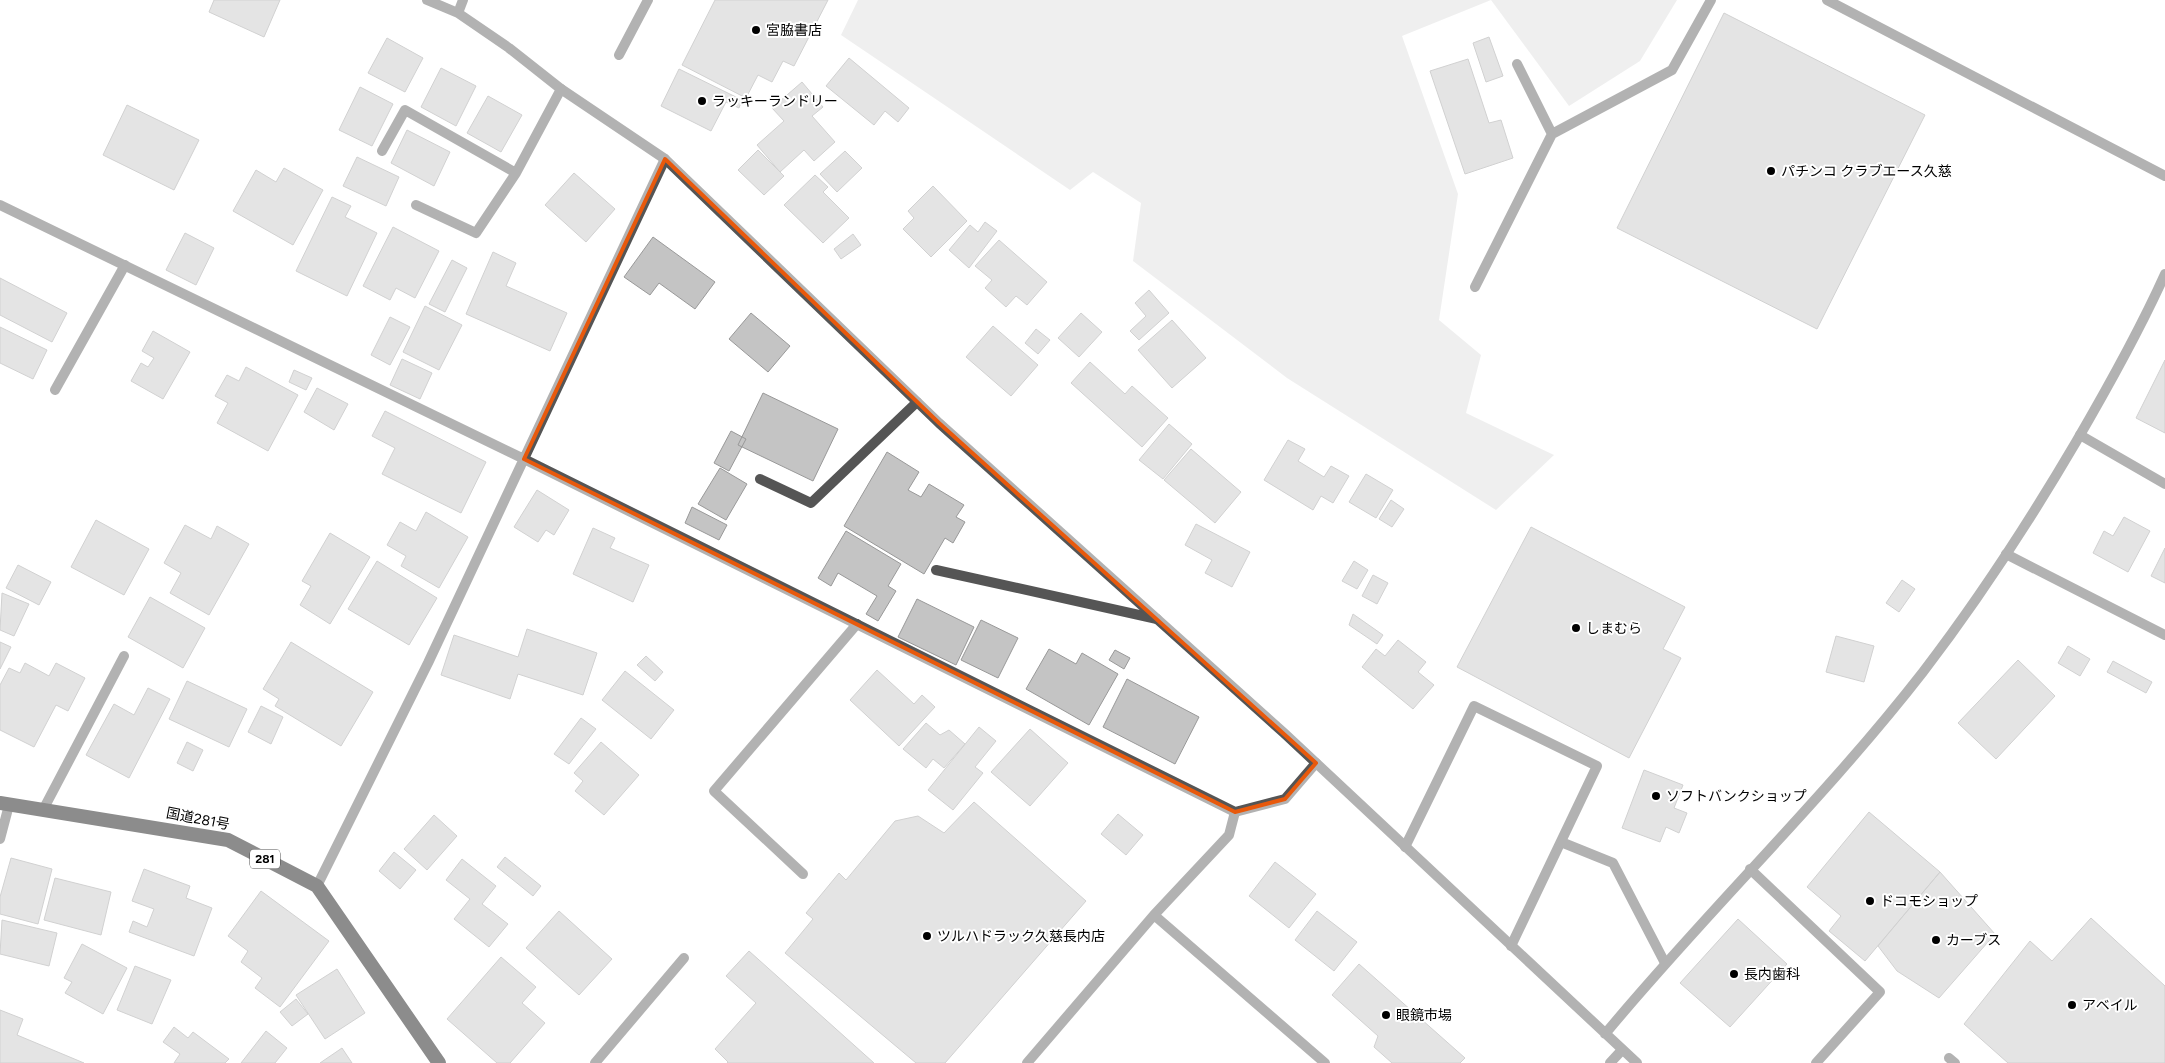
<svg xmlns="http://www.w3.org/2000/svg" width="2165" height="1063" font-family="Figtree,'Noto Sans JP',sans-serif">
<style>
.green{fill:#dcdcdc}
.building{fill:#c4c4c4;stroke:#999}
.lines{fill:none;stroke-linecap:round;stroke-linejoin:round}
.service{stroke:#555;stroke-width:10}
.minor{stroke:#555;stroke-width:10}
.tertiary{stroke:#555;stroke-width:10}
.trunk{stroke:#000;stroke-width:14}
.marked{fill:none;stroke:#e8590c;stroke-width:4;stroke-linejoin:round}
.poi-dot{fill:#000;stroke:#fff;stroke-width:2}
.labels{text-anchor:middle;dominant-baseline:central;stroke-width:4;stroke-linejoin:round;paint-order:stroke}
.shield{fill:#fff;stroke:#4c4c4c;stroke-width:1}
.shield-label{font-size:12px;font-weight:bold;fill:#000}
.poi-label{font-size:14px;fill:#000;stroke:#fff;text-anchor:start}
.street-label{font-size:14px;fill:#000;stroke:#fff}
</style>
<rect width="100%" height="100%" fill="#fff"/>
<path class="green" d="M858,0H1491L1402,36L1458,194L1439,320L1481,355L1466,413L1554,455L1496,510L1287,378L1133,261L1141,203L1093,172L1070,190L841,35Z
M1491,0H1677L1640,61L1569,106Z"/>
<path class="building" d="M214,0H280L264,37L209,12Z
M715,0H828L794,66L783,61L772,82L758,75L746,98L682,65Z
M1724,13L1925,115L1817,329L1617,228Z
M1489,37L1503,76L1486,82L1473,43Z
M387,38L423,58L405,92L368,73Z
M849,58L909,108L898,122L885,111L874,125L826,86Z
M1468,59L1489,123L1501,120L1513,158L1465,174L1430,71Z
M441,68L476,86L456,126L421,107Z
M679,69L742,100L739,108L726,102L711,131L661,106Z
M802,82L823,107L812,116L835,142L814,161L804,150L780,172L757,145L784,121L772,108Z
M360,87L393,104L372,146L339,130Z
M488,96L522,115L501,152L467,133Z
M127,105L199,140L174,190L103,155Z
M407,130L450,152L434,186L391,163Z
M758,150L784,176L764,195L738,170Z
M845,151L862,168L837,192L820,174Z
M357,157L399,177L386,206L343,186Z
M284,168L323,190L293,245L233,211L256,170L276,182Z
M574,173L615,209L586,242L545,205Z
M815,175L828,187L823,192L849,218L823,243L784,205Z
M933,186L967,221L931,257L903,229L914,218L908,211Z
M332,197L351,206L345,217L377,233L347,296L296,271Z
M985,222L997,231L969,268L949,250L970,225L978,232Z
M393,227L439,251L415,298L396,288L390,300L363,286Z
M185,233L214,248L196,285L166,270Z
M853,234L861,245L841,259L834,249Z
M653,237L715,282L695,309L659,283L650,295L624,277Z
M999,240L1047,282L1027,305L1016,296L1006,307L985,288L992,280L975,266Z
M493,252L516,263L506,286L567,313L550,351L466,314Z
M452,260L467,268L445,312L429,304Z
M0,278L67,313L52,342L0,315Z
M1149,290L1169,313L1139,340L1130,331L1146,316L1135,303Z
M425,306L462,325L439,370L403,352Z
M751,313L790,346L768,372L729,339Z
M1081,313L1102,332L1079,357L1058,338Z
M390,317L410,327L390,365L371,355Z
M1172,320L1206,358L1172,388L1138,350Z
M993,326L1038,365L1011,396L966,357Z
M0,327L47,350L33,379L0,363Z
M1036,329L1050,340L1038,354L1025,343Z
M153,331L190,352L163,399L131,381L141,363L148,367L154,358L142,351Z
M402,359L432,373L420,399L390,385Z
M2165,360V433L2136,418Z
M1090,362L1125,394L1132,386L1168,418L1142,447L1071,383Z
M246,367L298,395L268,451L217,423L228,403L215,396L227,375L239,381Z
M294,370L312,378L306,390L289,382Z
M317,388L348,404L334,430L304,412Z
M763,393L838,429L813,481L738,445Z
M385,411L486,462L461,513L382,474L395,448L372,436Z
M1169,424L1192,444L1163,479L1139,460Z
M731,431L746,439L729,471L714,463Z
M1288,440L1305,449L1298,461L1324,477L1331,466L1349,476L1333,503L1321,496L1313,510L1264,480Z
M1191,449L1241,492L1215,523L1164,480Z
M887,452L919,472L908,490L921,497L929,484L964,505L956,517L965,522L953,543L945,538L924,574L844,526Z
M720,468L747,484L726,520L698,504Z
M1366,474L1393,490L1376,518L1349,502Z
M537,490L569,510L554,535L546,530L538,542L514,527Z
M1391,500L1404,509L1392,527L1379,519Z
M692,507L727,525L719,540L685,523Z
M426,512L468,537L439,588L401,566L406,556L387,545L400,522L416,531Z
M2124,517L2150,531L2128,572L2093,553L2104,531L2113,536Z
M96,520L149,549L124,595L71,567Z
M1196,524L1250,552L1232,587L1205,573L1212,560L1185,545Z
M185,525L211,539L217,526L249,544L209,615L170,593L181,573L164,563Z
M1531,527L1685,607L1663,649L1681,658L1629,758L1457,667Z
M593,528L615,538L610,548L649,565L633,602L573,574Z
M846,531L901,564L888,586L896,591L878,621L866,614L877,596L838,573L831,586L818,578Z
M330,533L370,557L330,624L300,605L311,586L302,581Z
M2165,548V583L2151,576Z
M377,561L437,598L409,645L348,609Z
M1354,561L1368,570L1357,589L1342,581Z
M18,565L51,582L39,605L6,588Z
M1373,575L1388,583L1377,604L1362,596Z
M1902,580L1915,589L1899,612L1886,603Z
M2,593L29,604L14,636L0,630Z
M150,597L205,628L183,668L128,637Z
M917,599L974,627L956,665L898,637Z
M1353,614L1383,635L1377,644L1349,625Z
M981,620L1018,638L998,678L961,660Z
M527,629L597,653L583,695L518,674L510,699L441,675L454,635L518,657Z
M1836,636L1874,646L1864,682L1826,672Z
M1398,640L1426,662L1418,672L1434,685L1413,709L1362,667L1376,649L1385,656Z
M0,642L11,647L0,669Z
M291,642L373,692L341,746L275,706L279,699L263,689Z
M2068,646L2090,659L2080,676L2058,663Z
M1049,649L1076,664L1082,653L1118,674L1089,725L1026,689Z
M1115,650L1130,658L1124,669L1109,660Z
M646,656L663,672L655,681L637,665Z
M2018,660L2055,696L1996,759L1958,723Z
M2113,661L2152,682L2146,693L2107,672Z
M25,663L49,676L56,663L85,678L68,711L56,705L34,747L0,730V685L9,668L20,673Z
M877,670L914,704L922,695L935,707L899,746L850,700Z
M625,671L674,710L651,739L602,700Z
M1127,679L1199,717L1175,764L1103,727Z
M187,681L247,709L229,747L169,719Z
M148,688L170,699L129,778L86,755L114,704L134,715Z
M261,706L283,717L271,744L248,732Z
M581,718L596,729L569,764L554,754Z
M926,723L940,735L949,730L965,744L944,768L933,759L926,768L903,749Z
M979,727L996,741L975,767L983,773L953,810L928,790Z
M1030,729L1068,763L1030,806L991,772Z
M187,742L203,750L193,771L177,763Z
M601,742L639,775L604,815L575,791L583,781L574,773Z
M1644,770L1683,785L1674,808L1687,813L1679,833L1666,827L1660,842L1622,828Z
M974,802L1086,901L945,1063H916L785,953L813,919L806,913L839,873L846,880L895,821L918,816L944,833Z
M1869,812L1940,872L1865,961L1829,931L1841,916L1807,887Z
M1118,814L1143,835L1126,855L1101,834Z
M434,815L457,836L427,870L404,849Z
M394,852L416,870L400,889L379,871Z
M505,857L541,886L533,896L497,867Z
M11,858L52,869L38,924L0,914V897Z
M462,859L496,886L482,904L508,924L489,947L454,919L470,899L446,880Z
M1275,862L1316,894L1289,928L1249,896Z
M144,869L190,886L186,898L212,908L194,956L129,932L133,921L147,927L154,909L132,901Z
M1940,872L1995,934L1939,998L1897,971L1878,946Z
M55,878L111,892L101,935L44,920Z
M261,891L329,941L280,1007L255,988L262,978L241,962L248,951L228,936Z
M559,911L612,959L579,995L526,948Z
M1317,911L1357,942L1334,971L1295,940Z
M2091,918L2165,986V1063H2008L1964,1024L2030,941L2052,961Z
M1738,919L1787,964L1730,1027L1680,983Z
M2,920L57,933L49,966L0,954Z
M82,944L127,968L103,1014L65,993L72,982L64,978Z
M749,951L874,1063H727L728,1062L715,1049L756,1003L726,976Z
M501,957L536,987L522,1003L545,1023L510,1063H497L447,1019Z
M1359,964L1465,1058L1460,1063H1392L1374,1047L1378,1036L1332,995Z
M135,966L171,980L152,1024L117,1010Z
M337,969L365,1013L325,1039L296,995Z
M296,999L308,1014L292,1026L280,1012Z
M0,1010L23,1019L17,1035L84,1063H0Z
M174,1027L188,1038L193,1032L229,1059L225,1063H174L180,1054L163,1042Z
M266,1031L287,1048L275,1063H241Z
M342,1048L352,1063H320Z"/>
<g class="lines">
<path class="service" d="M1827,0L2165,176
M619,55L648,0
M1517,64L1552,134L1672,70L1711,0
M1475,287L1552,134
M55,390L125,265
M2080,435L2165,484
M760,479L811,503L917,402
M2006,554L2165,635
M936,570L1157,619
M1235,812L1229,835L1154,915L1325,1063
M1561,842L1613,863L1665,963
M1405,847L1474,706L1597,766L1511,946
M1750,869L1880,992L1816,1063
M803,874L714,791L857,624
M1949,1058L1955,1063
M595,1063L684,958
M1027,1063L1154,915
M1610,1063L1622,1050"/>
<path class="minor" d="M382,151L405,110L516,173
M0,205L524,459L1235,812L1285,799L1316,763
M416,205L476,233L516,173L561,89
M43,810L124,656
M0,839L9,805
M317,886L428,663L665,159"/>
<path class="tertiary" d="M427,0L458,13
M463,0L458,13L509,48L561,89L665,159L939,423L1284,733L1637,1063
M1605,1034C1707,911 1825,798 1923,672C1979,599 2029,522 2076,442C2108,387 2139,332 2165,274"/>
<path class="trunk" d="M0,803L228,840L317,886L439,1063"/>
</g>
<path d="M0 0H2165V1063H0ZM665,159L939,423L1316,763L1285,799L1235,812L524,459Z" fill="#fff" fill-opacity=".55" fill-rule="evenodd"/>
<path class="marked" d="M665,159L939,423L1316,763L1285,799L1235,812L524,459Z"/>
<g class="poi-dot">
<circle cx="756" cy="30" r="5"/>
<circle cx="702" cy="101" r="5"/>
<circle cx="1771" cy="171" r="5"/>
<circle cx="1576" cy="628" r="5"/>
<circle cx="1656" cy="796" r="5"/>
<circle cx="1870" cy="901" r="5"/>
<circle cx="927" cy="936" r="5"/>
<circle cx="1936" cy="940" r="5"/>
<circle cx="1734" cy="974" r="5"/>
<circle cx="2072" cy="1005" r="5"/>
<circle cx="1386" cy="1015" r="5"/>
</g>
<g class="labels">
<rect class="shield" x="250" y="849.5" width="30" height="19" rx="4"/>
<g class="shield-label">
<text x="265" y="859">281</text>
</g>
<g class="poi-label">
<text x="766" y="30">宮脇書店</text>
<text x="712" y="101">ラッキーランドリー</text>
<text x="1781" y="171">パチンコ クラブエース久慈</text>
<text x="1586" y="628">しまむら</text>
<text x="1666" y="796">ソフトバンクショップ</text>
<text x="1880" y="901">ドコモショップ</text>
<text x="937" y="936">ツルハドラック久慈長内店</text>
<text x="1946" y="940">カーブス</text>
<text x="1744" y="974">長内歯科</text>
<text x="2082" y="1005">アベイル</text>
<text x="1396" y="1015">眼鏡市場</text>
</g>
<g class="street-label">
<text transform="translate(198 819) rotate(11)">国道281号</text>
</g>
</g>
</svg>
